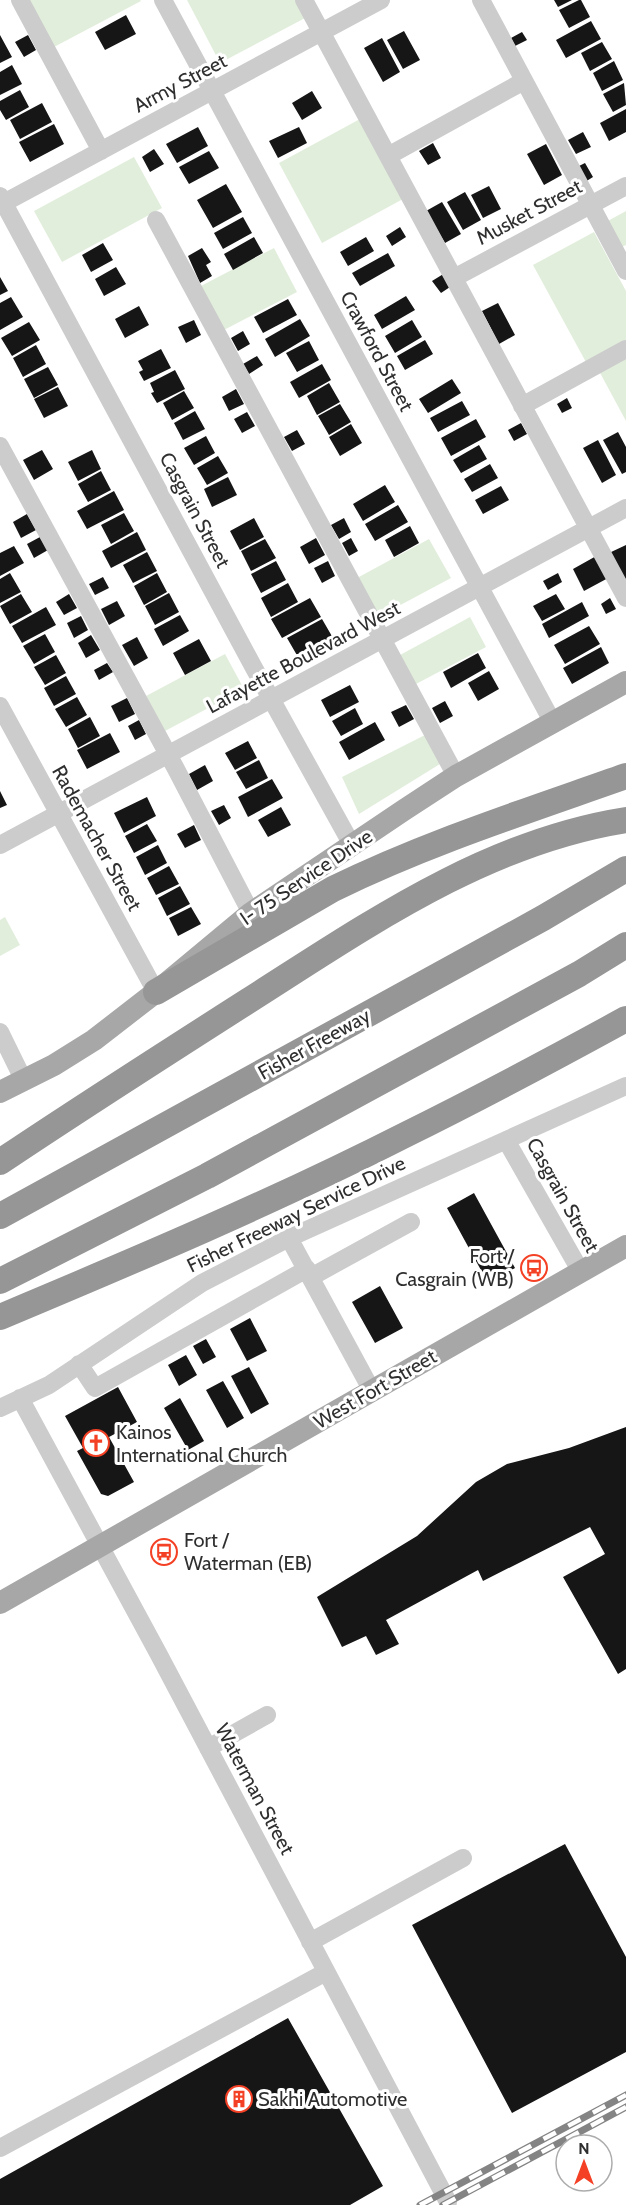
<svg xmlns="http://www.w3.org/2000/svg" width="626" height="2205" font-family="Cabin,sans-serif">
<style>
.green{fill:#e2eedc}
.building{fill:#161616}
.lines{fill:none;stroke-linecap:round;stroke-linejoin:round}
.minor{stroke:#ccc;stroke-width:18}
.major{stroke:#a7a7a7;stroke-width:22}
.highway{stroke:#969696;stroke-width:26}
.rail-casing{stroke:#848484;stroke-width:7}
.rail{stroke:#fff;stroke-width:4.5;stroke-dasharray:14;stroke-linecap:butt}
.labels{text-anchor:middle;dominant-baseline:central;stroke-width:6;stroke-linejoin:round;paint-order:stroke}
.street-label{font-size:20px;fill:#2f2f2f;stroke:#fff}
.poi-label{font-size:20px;fill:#2f2f2f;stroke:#fff;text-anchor:start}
</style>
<rect width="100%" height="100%" fill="#fff"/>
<path class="green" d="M29,0H140L141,1L54,47Z
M187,0H297L307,17L220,63Z
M360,119L403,199L322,243L279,163Z
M134,157L162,208L62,262L34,211Z
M626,211V245L620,248L606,222Z
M594,232L626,291V343L587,364L533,265Z
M274,248L297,292L222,331L199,287Z
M626,356V421L599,371Z
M429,539L451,578L378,617L357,578Z
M470,617L486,647L416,684L400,655Z
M225,654L244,689L165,731L146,696Z
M425,735L440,764L359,814L342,777Z
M5,917L20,945L0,956V920Z"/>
<path class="building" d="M554,0H572L558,7Z
M579,0H581L590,17L569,28L559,10Z
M126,15L136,34L105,50L95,32Z
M591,21L601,39L566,58L556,40Z
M404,31L420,60L403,69L387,40Z
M522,32L527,40L515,46L511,38Z
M0,35L12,57L0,63Z
M28,35L36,50L24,57L15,42Z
M382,38L400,72L383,82L364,48Z
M602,42L612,59L590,71L581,53Z
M614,61L623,80L602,91L593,73Z
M12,65L22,84L0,95V72Z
M624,83L626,105L613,112L603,94Z
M20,90L29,107L6,120L0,110V101Z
M312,91L322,108L302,120L292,103Z
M42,103L52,122L20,139L10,120Z
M626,109V132L609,141L600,123Z
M54,124L64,144L30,162L19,142Z
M198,127L208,146L177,163L166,144Z
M299,127L307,143L278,158L269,141Z
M583,132L591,147L576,154L568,140Z
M433,143L441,158L428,165L419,151Z
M546,144L562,175L544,185L527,154Z
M154,149L164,164L150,172L142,157Z
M209,151L219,168L189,184L179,167Z
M585,163L593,177L585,182L577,167Z
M226,184L242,212L213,228L197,200Z
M489,186L501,209L483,218L471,195Z
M465,192L481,220L463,230L447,202Z
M442,202L461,234L445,243L426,211Z
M243,217L252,233L223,249L214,233Z
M400,227L406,237L392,246L386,236Z
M254,237L263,253L233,270L224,254Z
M366,237L374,251L348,266L340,252Z
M103,243L113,260L91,272L82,255Z
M202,248L211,262L206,265L212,276L200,283L188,256Z
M388,253L395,266L360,286L352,273Z
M116,267L126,284L104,296L95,279Z
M445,273L453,285L441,293L432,281Z
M0,277L8,291L0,295Z
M406,296L415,310L382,329L374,315Z
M11,297L23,317L0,330V303Z
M288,299L297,315L263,333L254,317Z
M498,303L515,335L499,344L482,311Z
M139,306L149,325L125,338L115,319Z
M300,319L310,336L275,357L265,339Z
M194,320L201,335L186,343L178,327Z
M412,320L422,337L395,353L385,336Z
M29,322L40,340L12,356L1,338Z
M243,331L250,344L238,351L231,338Z
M425,340L433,354L405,370L397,356Z
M309,341L319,360L297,372L286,353Z
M36,345L46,364L23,377L13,358Z
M161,349L171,368L144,381L139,372L143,370L138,361Z
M257,356L263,365L249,374L243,364Z
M322,364L331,380L299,398L290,382Z
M48,367L58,385L34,398L24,379Z
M175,370L185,389L157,403L151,393L154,392L150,383Z
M452,379L461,393L428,413L419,399Z
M329,383L340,402L317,415L307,396Z
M58,387L68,406L44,418L34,399Z
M236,389L244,404L229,411L222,397Z
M184,391L194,408L172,420L163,403Z
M567,398L572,408L562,413L557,404Z
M462,401L470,415L438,432L430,418Z
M340,404L351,422L329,435L318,416Z
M195,411L205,429L183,440L174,423Z
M247,412L255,426L242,433L234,419Z
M476,419L486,437L451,456L441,438Z
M521,423L527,434L514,441L508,430Z
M351,424L362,443L340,456L329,437Z
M297,430L305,444L292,451L284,437Z
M618,432L626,447V472L622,474L603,440Z
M206,436L215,453L194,465L184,448Z
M598,440L616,475L602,483L583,448Z
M479,445L487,459L461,473L453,460Z
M42,450L53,469L34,480L23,460Z
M92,450L101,469L78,481L68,462Z
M218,456L228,473L207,485L197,468Z
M490,464L498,478L472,492L464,479Z
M101,471L111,490L88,502L78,484Z
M228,477L237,495L212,507L204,489Z
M385,485L395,502L363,521L353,504Z
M501,486L509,500L483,514L475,500Z
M114,491L124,510L87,529L77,511Z
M398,505L408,522L375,541L365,524Z
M124,513L134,531L111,544L101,525Z
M27,514L36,530L21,538L13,522Z
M254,518L264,537L240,550L230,531Z
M344,518L351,532L339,539L331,525Z
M410,526L419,543L394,557L385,540Z
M137,532L146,550L111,568L102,551Z
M40,537L48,550L34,558L27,544Z
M316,538L325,555L309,564L300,547Z
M351,538L358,551L349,556L342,543Z
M265,539L276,558L251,571L241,551Z
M626,545V580L609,553Z
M14,546L24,563L0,576V553Z
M147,552L157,571L133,583L123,565Z
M598,555L610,577L584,591L573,569Z
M276,561L286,580L261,593L251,574Z
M328,561L335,576L322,583L314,568Z
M10,573L21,592L0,603V579Z
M157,573L167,592L144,605L134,586Z
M558,573L562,582L548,590L543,581Z
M103,577L109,588L95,595L89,584Z
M288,583L298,602L271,617L261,598Z
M169,593L179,612L155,625L145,606Z
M21,594L32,612L10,624L0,606Z
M69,594L77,608L64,615L56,602Z
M556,594L565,609L542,621L533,606Z
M310,598L321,617L282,638L271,619Z
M610,598L616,609L606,614L601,604Z
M117,601L125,616L109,625L101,609Z
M582,602L589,616L549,638L542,624Z
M46,607L56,625L22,643L12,626Z
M180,615L189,631L163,646L154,629Z
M81,616L88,630L74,638L67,623Z
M322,619L333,638L298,657L287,638Z
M589,626L600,644L565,664L554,645Z
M45,634L55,652L34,664L23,646Z
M91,635L100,650L86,658L78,643Z
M137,637L148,658L134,666L122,645Z
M199,639L211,661L185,675L173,653Z
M601,647L609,663L572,684L563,668Z
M478,653L486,668L451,688L443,672Z
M56,655L66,673L45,685L34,667Z
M107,663L113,672L99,680L94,670Z
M489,671L499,689L478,701L468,683Z
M66,676L76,694L54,706L44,688Z
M350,685L359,702L330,717L321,700Z
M77,697L87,715L66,727L55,709Z
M127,698L135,714L119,722L111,706Z
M445,701L453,716L440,723L432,708Z
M406,705L414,719L399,727L391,712Z
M355,708L363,724L341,736L332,721Z
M90,717L100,736L78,748L68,729Z
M139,720L146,734L135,740L128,726Z
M375,722L385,740L349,760L339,742Z
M110,733L120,752L87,769L77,750Z
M248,741L257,758L235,770L225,753Z
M259,760L268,778L246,789L236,772Z
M205,765L213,781L197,790L189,774Z
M272,779L283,798L248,817L238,797Z
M0,791L7,805L0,808Z
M147,797L156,816L124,833L114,813Z
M224,805L231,818L219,825L211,811Z
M281,807L291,825L268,837L258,820Z
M147,824L157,841L134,853L125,836Z
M194,825L201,840L185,848L177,834Z
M158,845L167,863L145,875L136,857Z
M169,866L179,884L156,895L147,878Z
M180,886L190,904L167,916L158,898Z
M191,907L201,924L178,936L169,918Z
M474,1193L515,1268L488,1283L447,1208Z
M380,1286L403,1328L375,1343L352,1302Z
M250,1318L267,1351L247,1361L230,1329Z
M206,1339L216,1357L203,1364L193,1346Z
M186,1355L197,1375L179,1386L168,1365Z
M249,1367L269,1404L251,1414L231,1376Z
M223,1381L244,1418L227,1428L206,1390Z
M118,1387L137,1422L109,1437L134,1482L108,1496L101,1494L77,1451L83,1448L65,1416Z
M180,1398L204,1441L188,1450L164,1408Z
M626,1427V1669L618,1674L563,1577L605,1554L590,1527L483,1581L478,1570L386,1620L399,1644L376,1655L366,1636L342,1647L317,1597L417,1536L476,1482L507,1464L569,1448Z
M565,1844L626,1957V2052L512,2113L412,1925Z
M288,2018L383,2186L350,2205H0V2179Z"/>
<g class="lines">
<path class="minor" d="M20,0L101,151
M163,0L553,723
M304,0L626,598
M481,0L626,271
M388,156L524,81
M0,196L254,668L352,845
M0,205L381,0
M156,220L456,776
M454,278L626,186
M522,406L626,349
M0,446L176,769L251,913
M0,706L156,992
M0,845L626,508
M0,1032L24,1081
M506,1140L581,1272
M289,1238L372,1391
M311,1277L411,1222
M79,1364L95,1388L307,1269
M20,1398L158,1653L448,2202
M0,1408L49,1385L202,1283L289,1238L626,1086
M208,1748L267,1715
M310,1942L463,1858
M0,2148L326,1972"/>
<path class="major" d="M0,1092L54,1065L94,1040L156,992L251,913L404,810L456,776L626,682
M0,1603L626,1246"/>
<path class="highway" d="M156,992L333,889C427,843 527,811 626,776
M0,1162C82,1107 165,1054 248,1001C366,926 485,842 626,820
M0,1216L543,918L626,869
M0,1281L207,1176L579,974L626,945
M0,1317C136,1260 273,1202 405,1135C480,1098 553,1059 626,1019"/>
<defs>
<path id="rail" d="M420,2205L626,2095
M443,2205L626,2107"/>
</defs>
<use href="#rail" class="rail-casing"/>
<use href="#rail" class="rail"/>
</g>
<defs>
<symbol id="bus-ring" viewBox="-11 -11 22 22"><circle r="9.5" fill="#fff" stroke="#f44024" stroke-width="1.5"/><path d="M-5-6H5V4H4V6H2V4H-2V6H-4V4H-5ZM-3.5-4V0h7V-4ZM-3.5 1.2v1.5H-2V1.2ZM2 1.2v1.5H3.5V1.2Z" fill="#f44024"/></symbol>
<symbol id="church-ring" viewBox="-11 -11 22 22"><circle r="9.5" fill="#fff" stroke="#f44024" stroke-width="1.5"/><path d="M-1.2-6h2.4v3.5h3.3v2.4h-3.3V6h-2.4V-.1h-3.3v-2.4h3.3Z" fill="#f44024"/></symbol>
<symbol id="building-ring" viewBox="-11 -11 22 22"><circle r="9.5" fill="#fff" stroke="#f44024" stroke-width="1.5"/><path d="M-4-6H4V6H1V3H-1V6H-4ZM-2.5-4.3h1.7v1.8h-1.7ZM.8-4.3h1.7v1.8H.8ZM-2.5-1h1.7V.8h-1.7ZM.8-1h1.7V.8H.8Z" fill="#f44024"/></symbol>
</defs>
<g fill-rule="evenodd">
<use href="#bus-ring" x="519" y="1253" width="30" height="30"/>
<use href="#church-ring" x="81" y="1428" width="30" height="30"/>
<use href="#bus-ring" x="149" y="1537" width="30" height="30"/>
<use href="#building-ring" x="224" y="2084" width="30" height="30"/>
</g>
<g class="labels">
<g class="street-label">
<text transform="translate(180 83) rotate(-28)">Army Street</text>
<text transform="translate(529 212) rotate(-28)">Musket Street</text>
<text transform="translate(377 351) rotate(62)">Crawford Street</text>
<text transform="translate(195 510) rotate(62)">Casgrain Street</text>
<text transform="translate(303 657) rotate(-28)">Lafayette Boulevard West</text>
<text transform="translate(97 838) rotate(61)">Rademacher Street</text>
<text transform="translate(306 877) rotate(-34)">I- 75 Service Drive</text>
<text transform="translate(314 1044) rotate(-29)">Fisher Freeway</text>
<text transform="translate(563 1195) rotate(61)">Casgrain Street</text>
<text transform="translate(296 1214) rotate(-26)">Fisher Freeway Service Drive</text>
<text transform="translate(375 1389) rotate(-30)">West Fort Street</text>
<text transform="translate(255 1789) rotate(62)">Waterman Street</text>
</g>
<g class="poi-label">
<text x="514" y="1256" text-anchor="end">Fort /<tspan x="514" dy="23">Casgrain (WB)</tspan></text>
<text x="116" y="1432">Kainos<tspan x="116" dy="23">International Church</tspan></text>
<text x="184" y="1540">Fort /<tspan x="184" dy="23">Waterman (EB)</tspan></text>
<text x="258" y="2099">Sakhi Automotive</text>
</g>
</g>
<g transform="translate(584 2163)"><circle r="28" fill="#ffffff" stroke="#acacac" stroke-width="1.5"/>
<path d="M0-4.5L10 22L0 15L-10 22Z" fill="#f44024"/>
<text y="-9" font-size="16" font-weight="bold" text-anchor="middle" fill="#2f2f2f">N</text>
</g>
</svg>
